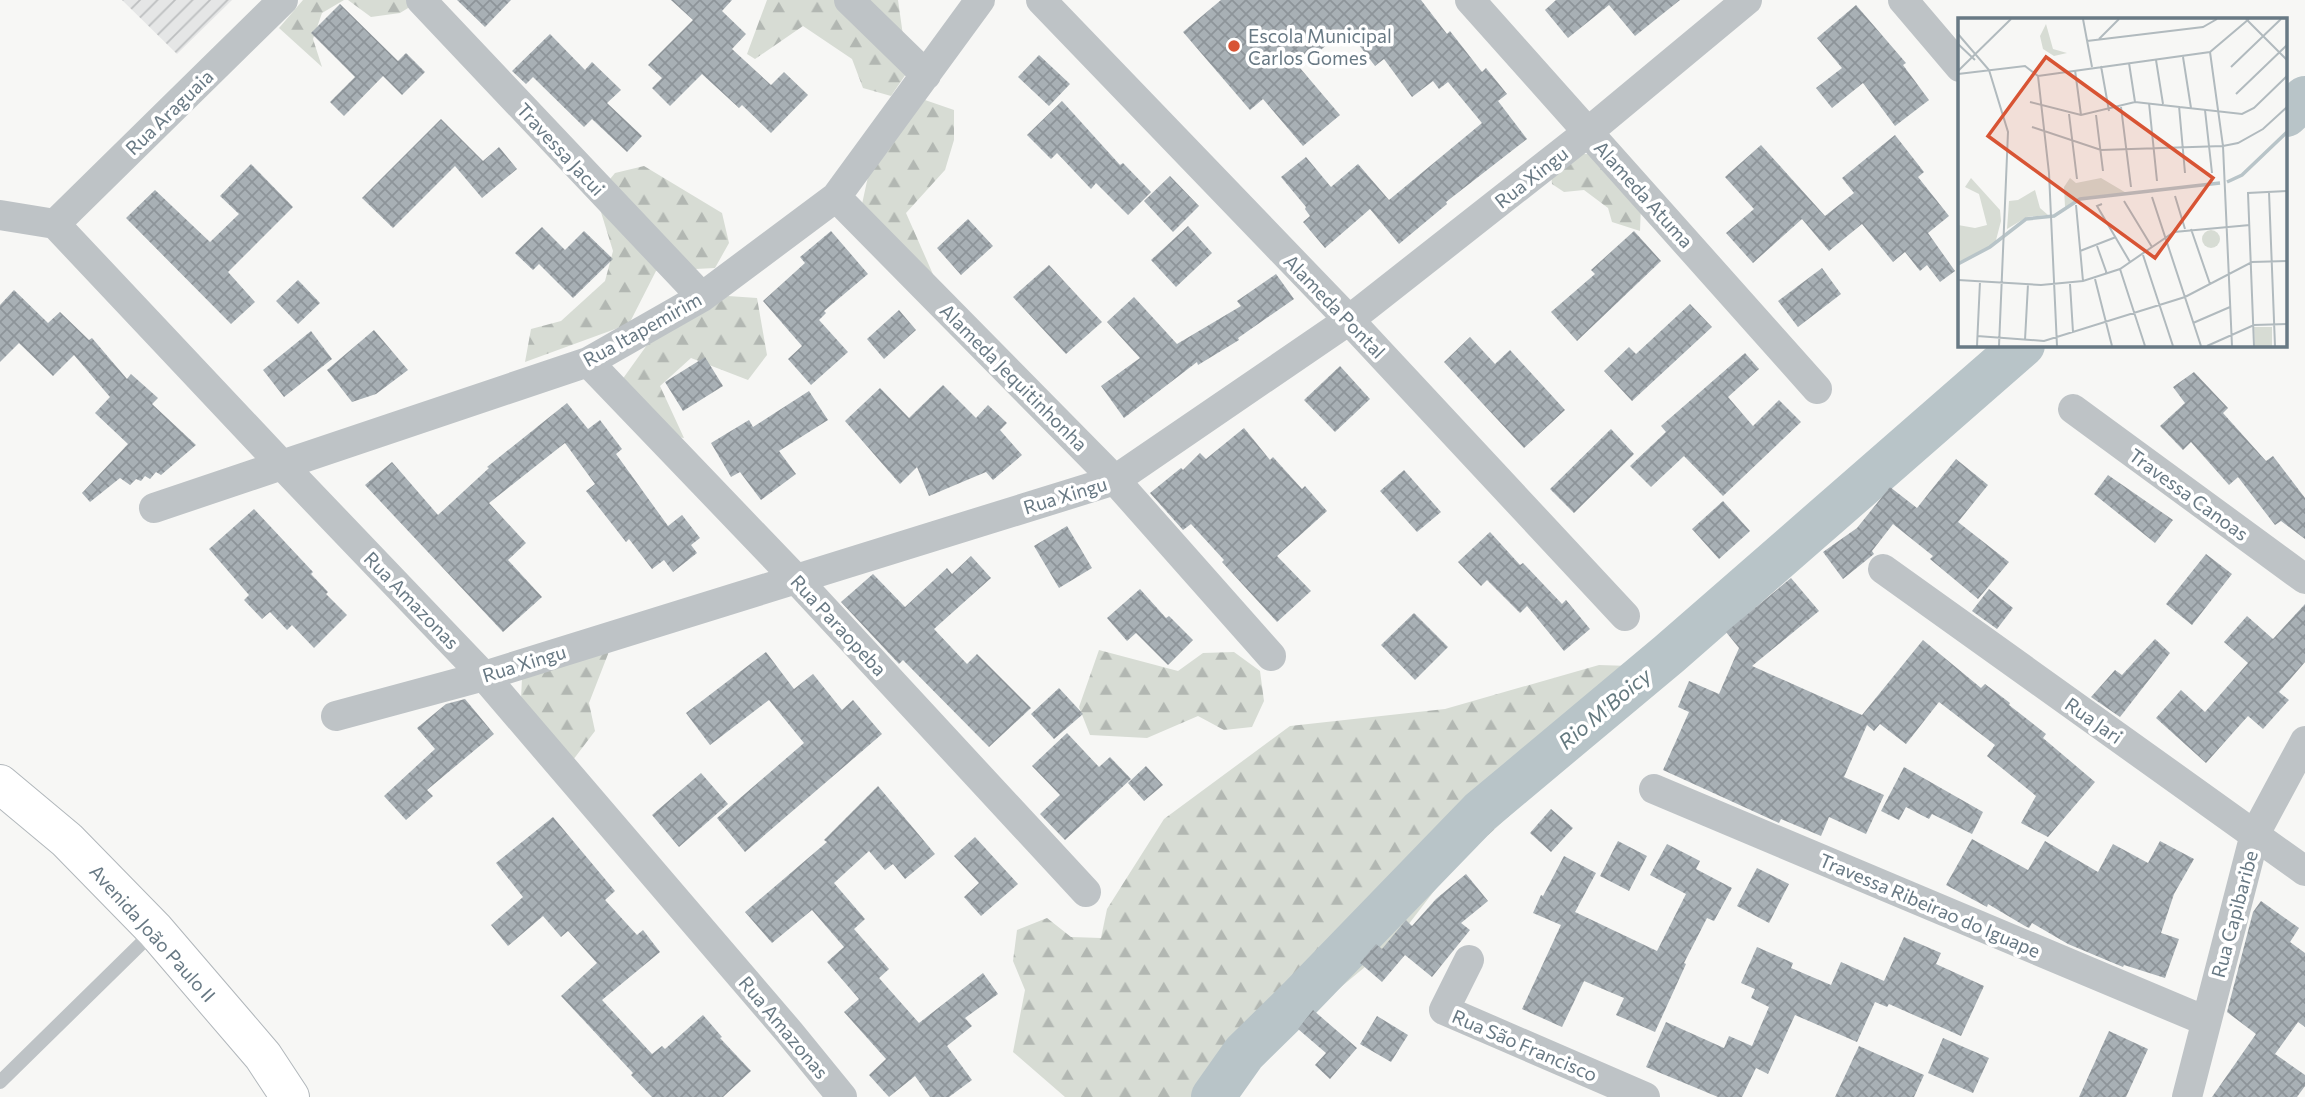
<svg xmlns="http://www.w3.org/2000/svg" width="2305" height="1097" font-family="Commissioner,sans-serif">
<style>
.industrial{fill:url(#industrial-furrows)}
.forest{fill:url(#forest-firs)}
.lines{fill:none;stroke-linecap:round;stroke-linejoin:round}
.river{stroke:#b8c4c8;stroke-width:44}
.building{fill:url(#building-cross-hatch)}
.secondary-casing{stroke:#b1b7bb;stroke-width:40}
.service{stroke:#bec3c6;stroke-width:14}
.minor{stroke:#bec3c6;stroke-width:30}
.secondary{stroke:#fff;stroke-width:38}
.poi-dot{fill:#d85434;stroke:#fff;stroke-width:2.5}
.labels{text-anchor:middle;dominant-baseline:central;stroke-width:7;stroke-linejoin:round;paint-order:stroke}
.poi-label{font-size:19px;fill:#687984;stroke:#fff;text-anchor:start}
.street-label{font-size:19px;fill:#687984;stroke:#fff}
.water-label{font-size:21px;font-style:italic;fill:#64797f;stroke:#fff}
.inset-river{fill:none;stroke:#b8c4c8;stroke-width:3.5}
.inset-road{fill:none;stroke:#b1babe;stroke-width:2}
.view{fill:#d85434;fill-opacity:0.15;stroke:#d85434;stroke-width:3.5}
.inset-edge{fill:none;stroke:#687984;stroke-width:3.5}
</style>
<defs>
<pattern id="industrial-furrows" width="10" height="10" patternUnits="userSpaceOnUse" patternTransform="scale(1.75)"><rect width="10" height="10" fill="#e5e6e6"/><path d="M-1 1l2-2M0 10L10 0M9 11l2-2" fill="none" stroke="#bdbfc0"/></pattern>
<pattern id="forest-firs" width="22" height="20" patternUnits="userSpaceOnUse" patternTransform="scale(1.75)"><rect width="22" height="20" fill="#d7dcd4"/><path d="M5 1l3.5 6h-7zM16 11l3.5 6h-7z" fill="#b2b7b2"/></pattern>
<pattern id="building-cross-hatch" width="8" height="8" patternUnits="userSpaceOnUse" patternTransform="scale(1.75)"><rect width="8" height="8" fill="#a8b0b5"/><path d="M0 0l8 8M0 8l8-8" fill="none" stroke="#8d9499"/></pattern>
</defs>
<rect width="100%" height="100%" fill="#f7f7f5"/>
<path class="industrial" d="M122,0H232L177,54Z"/>
<path class="forest" d="M303,0H344L322,13L313,39L322,67L279,28Z
M348,0H421L400,13L371,17Z
M767,0H898L908,71L891,96L863,88L852,59L803,26L755,59L747,54Z
M925,100L954,110V140L945,170L906,213L943,297L857,227L869,172Z
M1567,154H1592L1641,205L1640,231L1612,222L1608,208L1584,190L1564,192L1552,184L1551,172Z
M644,166L722,213L729,243L715,268L656,271L629,324L525,362L531,329L561,321L605,281L613,251L596,196L615,173Z
M728,296L757,298L767,355L748,380L691,358L660,386L684,438L653,433L619,384L652,338Z
M610,649L589,703L595,731L573,760L521,699L522,678Z
M1099,650L1178,671L1203,653L1234,652L1260,671L1264,701L1252,727L1224,730L1198,716L1147,738L1090,735L1079,707Z
M1599,665L1630,666L1644,693L1451,869L1395,942L1234,1076L1221,1097H1065L1013,1052L1025,990L1013,961L1017,930L1047,918L1071,937L1101,938L1107,909L1164,819L1290,726L1445,709Z"/>
<g class="lines">
<path class="river" d="M2286,115L2305,98
M1213,1097L1244,1053L1299,999L1480,812L1669,654L2023,345"/>
</g>
<path class="building" d="M457,0H511L485,27Z
M671,0H732L722,11L746,34L732,49L771,85L784,72L808,95L771,133L742,105L739,108L702,74L670,106L652,88L662,78L648,65L693,20Z
M1221,0H1421L1447,34L1450,31L1482,72L1486,68L1507,94L1498,101L1527,139L1446,202L1447,204L1399,244L1370,209L1325,248L1303,222L1310,216L1305,209L1306,207L1281,177L1306,157L1331,187L1358,164L1389,200L1482,123L1448,82L1439,89L1433,81L1412,97L1384,59L1375,66L1346,28L1300,68L1340,115L1303,146L1263,99L1250,110L1183,32Z
M1556,0H1680L1635,36L1609,5L1568,38L1545,10Z
M340,4L398,61L406,53L425,72L402,95L383,76L344,116L330,102L355,77L311,33Z
M1856,5L1906,63L1903,65L1929,100L1895,126L1863,83L1832,108L1816,88L1842,68L1817,38Z
M550,34L585,70L592,62L621,90L607,103L642,136L627,152L592,119L584,127L533,77L526,84L512,71Z
M1039,55L1070,84L1049,106L1018,77Z
M1062,101L1120,165L1123,163L1151,192L1128,215L1096,183L1091,189L1057,153L1051,159L1027,135Z
M441,119L483,161L499,147L517,169L482,198L455,166L393,228L362,198Z
M1895,135L1924,172L1918,177L1949,216L1928,233L1955,271L1940,282L1927,265L1920,271L1905,252L1893,262L1862,224L1829,251L1802,219L1753,263L1726,233L1754,209L1725,177L1761,145L1825,216L1854,193L1842,178Z
M251,164L293,207L228,272L255,302L231,324L126,218L155,190L210,242L239,214L220,196Z
M1170,176L1199,206L1173,232L1144,201Z
M968,219L993,246L961,275L937,248Z
M1188,226L1212,253L1176,287L1151,260Z
M542,227L565,250L584,231L613,259L573,298L539,264L533,270L515,253Z
M831,231L868,274L824,311L826,313L819,320L848,352L811,385L788,359L802,346L763,301L805,263L800,257Z
M1634,231L1661,261L1577,341L1551,312L1595,274L1591,270Z
M1049,265L1102,322L1066,354L1013,297Z
M1822,268L1841,294L1798,327L1778,301Z
M1276,274L1294,299L1238,338L1239,340L1198,365L1197,362L1124,418L1101,386L1140,358L1107,322L1134,297L1177,344L1241,306L1237,301Z
M298,280L320,303L298,324L276,301Z
M14,290L48,323L60,312L89,340L92,338L127,379L131,374L158,398L152,404L196,445L161,475L156,472L150,479L145,476L141,481L136,479L130,485L120,478L90,502L82,493L128,444L95,413L110,397L74,355L53,376L19,343L0,362V305Z
M1690,304L1712,327L1632,401L1604,371L1629,347L1636,354Z
M899,310L916,330L884,359L867,339Z
M374,330L408,370L376,394L352,402L327,370Z
M311,331L332,359L284,397L263,370Z
M1470,337L1495,364L1510,350L1565,410L1524,448L1444,362Z
M1745,353L1759,369L1728,397L1753,426L1779,400L1801,422L1723,496L1684,456L1651,487L1630,466L1666,432L1661,426Z
M705,357L723,386L683,411L665,382Z
M1340,366L1370,399L1335,432L1304,400Z
M2194,372L2228,408L2223,413L2266,461L2273,456L2305,498V539L2281,521L2275,525L2238,477L2229,485L2191,442L2183,450L2160,426L2185,403L2173,387Z
M943,385L976,418L988,405L1007,423L1000,430L1022,455L993,480L986,472L929,496L917,467L900,484L845,421L880,388L909,418Z
M809,391L828,420L779,451L796,474L761,500L740,472L731,477L711,443L749,420L753,427Z
M567,403L588,429L600,420L622,449L616,454L668,526L682,515L700,538L691,545L697,553L673,572L664,560L652,569L629,539L626,542L586,491L595,484L565,443L489,503L526,543L508,560L542,597L503,632L365,485L392,462L438,515L489,468L487,467Z
M1244,428L1270,460L1273,457L1302,489L1305,486L1327,511L1277,556L1311,591L1277,622L1222,562L1224,560L1191,524L1183,530L1150,493L1181,468L1183,470L1200,453L1206,459Z
M1611,429L1634,454L1574,513L1550,489Z
M1956,459L1988,485L1958,522L2009,562L1978,599L1930,559L1933,556L1893,524L1872,551L1874,554L1843,579L1823,552L1857,528L1890,487L1917,508Z
M1404,470L1441,512L1417,532L1380,491Z
M2108,475L2173,520L2155,543L2094,494Z
M1723,501L1750,531L1719,559L1692,529Z
M254,509L313,572L311,574L328,592L326,594L347,615L314,648L292,625L287,630L270,612L262,619L244,600L249,595L209,549Z
M1067,526L1092,568L1059,588L1034,546Z
M1490,532L1520,565L1523,563L1562,604L1566,600L1590,629L1564,651L1527,606L1520,613L1487,580L1481,586L1458,562Z
M2206,554L2232,574L2192,625L2166,604Z
M971,556L991,578L934,629L967,664L977,654L1031,708L989,747L903,660L899,664L841,602L873,574L905,607L947,568L952,574Z
M1791,578L1819,611L1752,666L1862,715L1923,640L1981,688L1985,684L2010,703L2009,705L2046,734L2043,738L2095,782L2048,837L2021,823L2036,796L1987,756L1995,745L1939,702L1906,744L1880,724L1874,731L1867,725L1844,777L1884,795L1866,834L1829,817L1821,836L1781,819L1779,823L1663,770L1689,712L1678,707L1689,681L1719,694L1739,648L1726,632Z
M1140,589L1166,618L1169,616L1193,640L1168,665L1136,633L1127,641L1107,618Z
M1989,589L2013,608L1997,629L1972,611Z
M2305,604V662L2279,692L2289,700L2263,729L2248,716L2206,763L2156,718L2181,690L2205,712L2248,663L2224,642L2247,616L2273,639Z
M1414,613L1448,647L1415,680L1381,645Z
M2155,639L2170,653L2120,717L2091,697L2115,670L2122,675Z
M766,652L794,689L813,674L842,710L853,700L882,734L745,852L717,818L804,743L769,700L710,745L686,713Z
M1059,688L1083,714L1054,739L1031,714Z
M465,699L494,734L427,790L433,796L406,820L384,796L435,749L417,728L446,704Z
M1067,733L1099,767L1110,757L1131,779L1065,840L1040,814L1060,795L1032,766Z
M1146,766L1163,785L1144,801L1128,783Z
M1904,767L1983,812L1972,834L1932,814L1929,819L1906,807L1899,820L1881,811Z
M701,773L728,804L679,847L652,815Z
M878,786L935,854L905,879L893,864L885,870L869,851L834,883L865,919L854,929L889,969L879,978L919,1023L983,973L998,994L965,1018L972,1026L947,1046L972,1080L949,1097H930L915,1076L889,1097L869,1075L886,1059L844,1012L859,999L827,962L844,947L812,910L772,943L745,912L827,842L824,840Z
M1551,809L1573,828L1551,852L1530,833Z
M553,817L615,891L605,900L637,935L643,930L660,952L602,1000L652,1054L662,1046L665,1049L703,1015L722,1037L720,1038L751,1071L723,1097H652L631,1075L633,1073L561,996L597,963L568,931L561,937L543,916L508,946L491,925L523,897L496,863Z
M975,837L1018,884L981,916L964,897L979,883L954,856Z
M1972,839L2028,870L2045,841L2098,872L2113,844L2148,863L2160,841L2194,859L2174,894L2161,933L2179,939L2165,978L2124,965L2123,967L2068,944L2032,923L2029,928L2025,926L1988,904L1987,907L1946,885Z
M1618,841L1647,856L1629,891L1600,876Z
M1667,844L1700,861L1696,869L1732,888L1714,921L1707,918L1684,963L1686,964L1655,1032L1616,1015L1624,998L1584,981L1562,1027L1522,1009L1561,925L1533,913L1541,895L1543,896L1564,856L1596,873L1575,912L1657,951L1686,894L1650,875Z
M1757,868L1789,884L1769,923L1737,906Z
M1466,874L1488,901L1461,923L1470,930L1432,977L1405,955L1382,982L1360,963L1376,944L1382,949L1406,920L1412,926L1436,899Z
M2261,901L2299,928L2290,942L2305,953V1027L2298,1022L2275,1054L2305,1075V1086L2297,1097H2212L2256,1034L2227,1012L2253,912Z
M1904,937L1941,953L1936,964L1984,986L1961,1036L1889,1004L1887,1007L1875,1002L1857,1042L1795,1015L1768,1074L1756,1068L1742,1097H1718L1646,1067L1666,1022L1724,1048L1729,1036L1752,1046L1769,1007L1751,998L1755,989L1741,983L1757,947L1793,963L1791,968L1831,985L1841,962L1884,981Z
M1313,1010L1357,1048L1330,1079L1315,1065L1326,1053L1298,1029Z
M1377,1016L1408,1035L1391,1062L1360,1044Z
M2109,1031L2148,1049L2126,1097H2079Z
M1943,1038L1989,1058L1973,1093L1928,1073Z
M1859,1046L1924,1075L1914,1097H1835Z"/>
<g class="lines">
<defs>
<path id="secondary" d="M0,784L67,840L155,930L263,1056L290,1097"/>
</defs>
<use href="#secondary" class="secondary-casing"/>
<path class="service" d="M0,1082L154,931"/>
<path class="minor" d="M421,0L702,297
M849,0L926,75
M1041,0L1349,320L1625,616
M1470,0L1817,389
M1903,0L1960,67
M836,197L1115,480L1271,656
M0,215L55,224L283,466L484,676L789,1032L842,1097
M55,224L283,0
M588,362L797,580L1086,892
M2073,409L2305,579
M154,508L588,362L702,297L836,197L980,0
M1883,569L2305,871
M336,716L484,676L1115,480L1349,320L1588,132L1747,0
M1654,789L2206,1021
M1469,960L1444,1010L1645,1097
M2187,1097L2255,834L2305,741"/>
<use href="#secondary" class="secondary"/>
</g>
<circle class="poi-dot" cx="1234" cy="46" r="7"/>
<g class="labels">
<g class="poi-label">
<text x="1248" y="35">Escola Municipal<tspan x="1248" dy="22">Carlos Gomes</tspan></text>
</g>
<g class="street-label">
<text transform="translate(169 112) rotate(-44)">Rua Araguaia</text>
<text transform="translate(561 149) rotate(47)">Travessa Jacui</text>
<text transform="translate(1531 177) rotate(-38)">Rua Xingu</text>
<text transform="translate(1644 194) rotate(48)">Alameda Atuma</text>
<text transform="translate(1335 306) rotate(46)">Alameda Pontal</text>
<text transform="translate(642 329) rotate(-29)">Rua Itapemirim</text>
<text transform="translate(1014 377) rotate(45)">Alameda Jequitinhonha</text>
<text transform="translate(2189 494) rotate(36)">Travessa Canoas</text>
<text transform="translate(1065 495) rotate(-17)">Rua Xingu</text>
<text transform="translate(412 600) rotate(46)">Rua Amazonas</text>
<text transform="translate(839 625) rotate(47)">Rua Paraopeba</text>
<text transform="translate(524 663) rotate(-17)">Rua Xingu</text>
<text transform="translate(2094 720) rotate(35)">Rua Jari</text>
<text transform="translate(1930 905) rotate(23)">Travessa Ribeirao do Iguape</text>
<text transform="translate(2234 914) rotate(-75)">Rua Capibaribe</text>
<text transform="translate(153 933) rotate(48)">Avenida João Paulo II</text>
<text transform="translate(784 1027) rotate(50)">Rua Amazonas</text>
<text transform="translate(1525 1045) rotate(23)">Rua São Francisco</text>
</g>
<g class="water-label">
<text transform="translate(1604 708) rotate(-40)">Rio M'Boicy</text>
</g>
</g>
<g transform="translate(1958 18)">
<rect width="329" height="329" fill="#f7f7f5"/>
<path d="M296,309H314V328H297Z" fill="#d7dcd4"/>
<path d="M88,6L95,31L109,35L96,38L85,31L82,18ZM13,160L42,192L43,203L37,226L0,246V207L17,210L29,207L21,176L7,169ZM112,160L118,165L143,160L170,176L120,182L107,189L106,169ZM77,172L82,190L90,197L69,199L49,211L51,183L60,182Z" fill="#d7dcd4"/>
<path d="M244 221a9 9 0 1 1 18 0a9 9 0 1 1-18 0Z" fill="#d7dcd4"/>
<path class="inset-river" d="M269,164L284,157L329,114M0,246L32,229L68,201L96,198L122,181L262,165"/>
<path class="inset-road" d="M125,1L134,49M288,1L329,42M0,16L31,52L50,114L41,328M141,21L161,1M129,23L245,9L259,1M0,26L17,42M252,34L265,128L274,328M225,39L233,90M198,42L205,86M171,45L177,84M143,48L151,93M273,49L323,1M117,52L123,97M0,53L53,1M0,56L67,48L80,58L91,155L99,328M80,58L252,34L291,1M278,76L329,27M72,84L123,97L177,84L284,96L296,90L329,58M191,85L199,163M221,88L227,155M163,89L173,169M247,92L254,155M111,96L119,161M138,97L145,153M74,109L143,132L265,128L280,125L305,111L329,89M311,174L317,328M217,178L227,211M194,179L243,328M166,183L194,229M144,186L139,188L172,244M118,187L125,263M233,211L252,266M139,228L149,256M122,233L158,219M185,237L215,328M162,251L187,328M137,261L154,328M0,262L83,267L125,263L162,251L216,214L292,207M112,266L115,314M235,305L272,289M19,318L86,323L227,279L294,244L329,243M67,322L70,266M19,328L22,263M249,328L296,307L329,306M296,328L290,175L329,173"/>
<path class="view" d="M88,39L255,160L197,240L30,118Z"/>
<rect width="329" height="329" class="inset-edge"/>
</g>
</svg>
